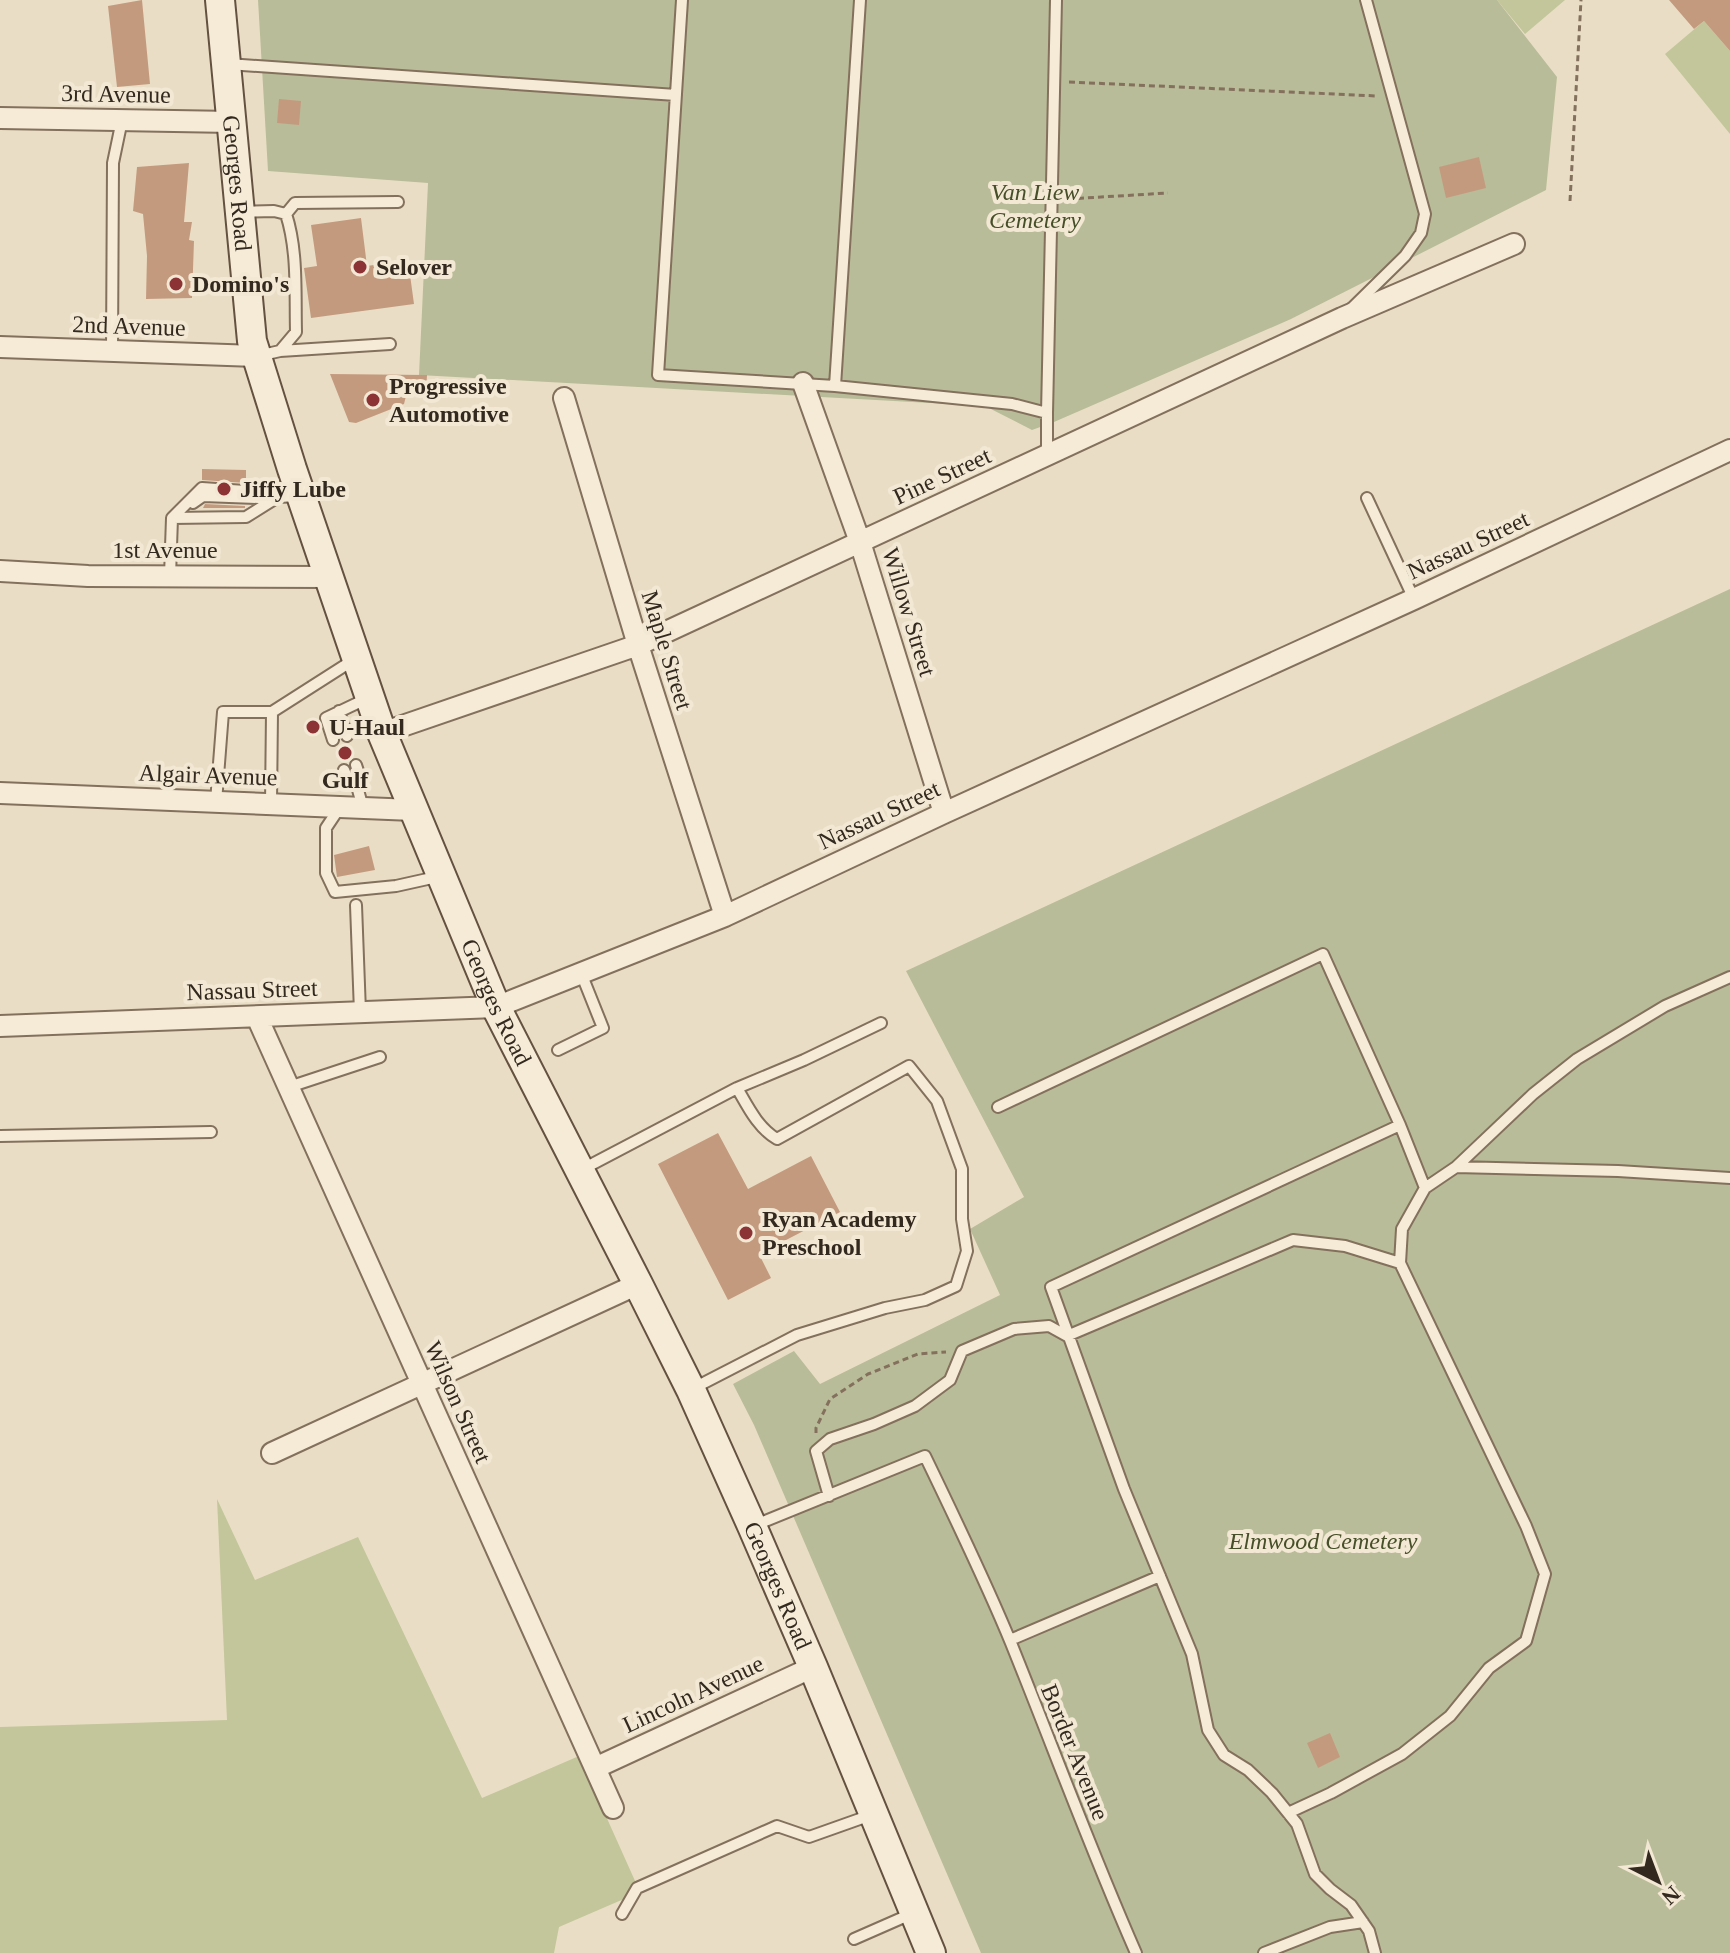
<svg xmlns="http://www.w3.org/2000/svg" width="1730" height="1953" font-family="'Times New Roman',serif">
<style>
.green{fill:#c2c69a}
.cemetery{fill:#b9bc98}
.building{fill:#c49a7f}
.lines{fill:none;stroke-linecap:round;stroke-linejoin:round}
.lane-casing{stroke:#83705d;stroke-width:14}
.street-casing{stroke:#83705d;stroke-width:24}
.secondary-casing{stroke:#645140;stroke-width:32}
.path{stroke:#83705d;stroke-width:3;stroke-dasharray:6 4;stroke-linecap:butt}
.lane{stroke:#f5ebd7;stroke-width:10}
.street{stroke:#f5ebd7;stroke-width:20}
.secondary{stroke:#f5ebd7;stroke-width:28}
.poi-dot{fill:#8c3336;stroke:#f2e8d4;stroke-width:3}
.labels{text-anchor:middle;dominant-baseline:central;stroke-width:8;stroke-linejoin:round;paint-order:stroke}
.street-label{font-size:24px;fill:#34291f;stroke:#f2e8d4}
.park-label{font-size:24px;font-style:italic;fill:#464f28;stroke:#f2e8d4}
.poi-label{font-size:24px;font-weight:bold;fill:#34291f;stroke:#f2e8d4;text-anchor:start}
</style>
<rect width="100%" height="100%" fill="#e9dec5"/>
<path class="green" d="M1497,0H1565L1525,34Z
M1704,21L1730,51V134L1665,54Z
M217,1499L255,1580L358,1537L482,1798L579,1756L640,1892L559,1927L554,1953H0V1727L227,1720Z"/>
<path class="cemetery" d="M258,0H1497L1557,77L1546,190L1291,319L1054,422L1032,430L985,406L419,375L428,183L268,171Z
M1730,589V1953H981L754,1425L733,1384L794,1351L820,1384L1000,1295L970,1229L1024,1197L906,971Z"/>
<path class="building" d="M142,0L150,84L117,87L108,6Z
M1669,0H1730V51L1704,21L1694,29Z
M279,99L301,101L299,125L277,123Z
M1479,157L1486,188L1446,198L1439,167Z
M189,163L184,222H192L189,240L194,241L192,298L146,299L147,256L143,214L133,211L137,167Z
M361,218L367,266L408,260L414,304L311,318L304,268L317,266L311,225Z
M330,374L427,375L426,393L406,396L404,404L356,423L349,422Z
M202,469L246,470V483L202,480Z
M205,504L245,506V508H203Z
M369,846L375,870L337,877L334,855Z
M718,1133L748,1189L811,1156L840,1212L759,1254L771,1278L728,1300L658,1164Z
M1330,1733L1340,1757L1318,1768L1307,1743Z"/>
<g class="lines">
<defs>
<path id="lane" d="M682,0L658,375L835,386L1012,404L1047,413V456
M228,64L676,95
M240,212L274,211L286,214C298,251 295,293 296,332L280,351L258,356
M286,214L295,203L398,202
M1352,308L1405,256L1421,233L1425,214L1366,0
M112,351L113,163L122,120
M280,351L390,344
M835,386L860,0
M1047,413L1056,0
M1367,498L1414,599
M193,503L203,496L259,498
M172,518L202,488L245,491L278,497
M170,576L172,518L246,517L278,497L299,496
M339,711L347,736
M333,740L326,718L368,698
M344,770L349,782L360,777L356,765
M355,779L363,808
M216,802L223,712H272L355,659
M271,804L272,712
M340,807L326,828V873L335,892L396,886L441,876
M356,905L360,1012
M558,1050L603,1028L581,973
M289,1087L380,1057
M998,1107L1323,954L1400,1125L1425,1188L1402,1229L1400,1263L1526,1526L1545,1574L1526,1641L1489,1668L1450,1716L1402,1754L1331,1793L1288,1813
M0,1136L211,1132
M1456,1167L1533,1094L1577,1059L1665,1006L1730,977
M581,1170L737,1088L804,1060L881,1023
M1425,1188L1456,1167L1618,1171L1730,1178
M692,1389L797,1335L885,1308L925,1300L956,1286L967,1251L962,1219V1169L937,1101L909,1066L777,1139C758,1128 748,1107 737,1088
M829,1496L816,1451L830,1439L874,1424L915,1406L950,1380L962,1351L1014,1329L1049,1326L1067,1336L1293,1240L1345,1246L1400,1263
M753,1526L925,1456C955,1518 985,1580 1011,1643C1053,1747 1091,1851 1136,1953
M1010,1640L1160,1576
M622,1914L637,1888L777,1826L809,1837L871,1815
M854,1939L911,1914
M1264,1953L1330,1927L1363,1922
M1375,1953L1369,1931L1351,1905L1330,1889L1315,1874L1297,1824L1272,1793L1248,1770L1224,1755L1208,1730L1192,1654L1124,1489L1051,1287L1400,1125"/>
<path id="street" d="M0,118L232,122
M0,347L256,356
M803,383L860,542L944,813
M564,398L638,645L725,916
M0,571L88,576L329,577
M382,733L638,645L1342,318L1514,244
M0,793L413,810
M257,1017L613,1808
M0,1026L496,1007L725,916L944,813L1414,599L1730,450
M272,1453L638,1284
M595,1768L813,1667"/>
<g id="secondary">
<path id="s1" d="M220,0L252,341L292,469L382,733L496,1007L638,1284L691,1390L752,1526L813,1667L931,1953"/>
</g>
</defs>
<use href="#lane" class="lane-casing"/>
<use href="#street" class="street-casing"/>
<use href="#secondary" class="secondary-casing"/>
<path class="path" d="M1069,82L1377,96
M1068,199L1168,193
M1570,201L1581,0
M816,1433V1428L830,1399L868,1374L918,1354L946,1352"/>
<use href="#lane" class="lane"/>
<use href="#street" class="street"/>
<use href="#secondary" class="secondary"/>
</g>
<g class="poi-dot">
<circle cx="360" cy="267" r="8"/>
<circle cx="176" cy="284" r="8"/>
<circle cx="373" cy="400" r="8"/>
<circle cx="224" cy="489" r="8"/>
<circle cx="313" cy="727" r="8"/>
<circle cx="345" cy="753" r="8"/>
<circle cx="746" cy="1233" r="8"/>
</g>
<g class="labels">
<g class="street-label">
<text transform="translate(116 94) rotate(1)">3rd Avenue</text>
<text stroke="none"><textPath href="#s1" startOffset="184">Georges Road</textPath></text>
<text transform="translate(129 326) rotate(2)">2nd Avenue</text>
<text transform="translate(942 476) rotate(-25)">Pine Street</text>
<text transform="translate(1468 545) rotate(-25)">Nassau Street</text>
<text x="165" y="550">1st Avenue</text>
<text transform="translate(909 612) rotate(73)">Willow Street</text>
<text transform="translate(667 650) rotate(73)">Maple Street</text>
<text transform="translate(208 775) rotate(2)">Algair Avenue</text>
<text transform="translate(879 815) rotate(-25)">Nassau Street</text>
<text transform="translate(252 990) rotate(-2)">Nassau Street</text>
<text stroke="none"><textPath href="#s1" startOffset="1048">Georges Road</textPath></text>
<text transform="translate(458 1402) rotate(66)">Wilson Street</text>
<text stroke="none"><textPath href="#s1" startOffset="1696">Georges Road</textPath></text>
<text transform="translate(693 1694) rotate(-25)">Lincoln Avenue</text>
<text transform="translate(1075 1752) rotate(68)">Border Avenue</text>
</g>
<g class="park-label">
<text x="1035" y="192">Van Liew<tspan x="1035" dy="28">Cemetery</tspan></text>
<text x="1323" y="1541">Elmwood Cemetery</text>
</g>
<g class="poi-label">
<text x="376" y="267">Selover</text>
<text x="192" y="284">Domino's</text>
<text x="389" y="386">Progressive<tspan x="389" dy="28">Automotive</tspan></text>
<text x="240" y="489">Jiffy Lube</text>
<text x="329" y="727">U-Haul</text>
<text x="345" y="780" text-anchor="middle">Gulf</text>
<text x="762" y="1219">Ryan Academy<tspan x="762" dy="28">Preschool</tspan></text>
</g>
</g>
<g transform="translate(1658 1881) rotate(138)" stroke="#f2e8d4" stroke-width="6" paint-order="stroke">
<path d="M0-6L14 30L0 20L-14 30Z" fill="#34291f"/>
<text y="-12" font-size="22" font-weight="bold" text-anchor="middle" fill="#34291f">N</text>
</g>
</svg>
